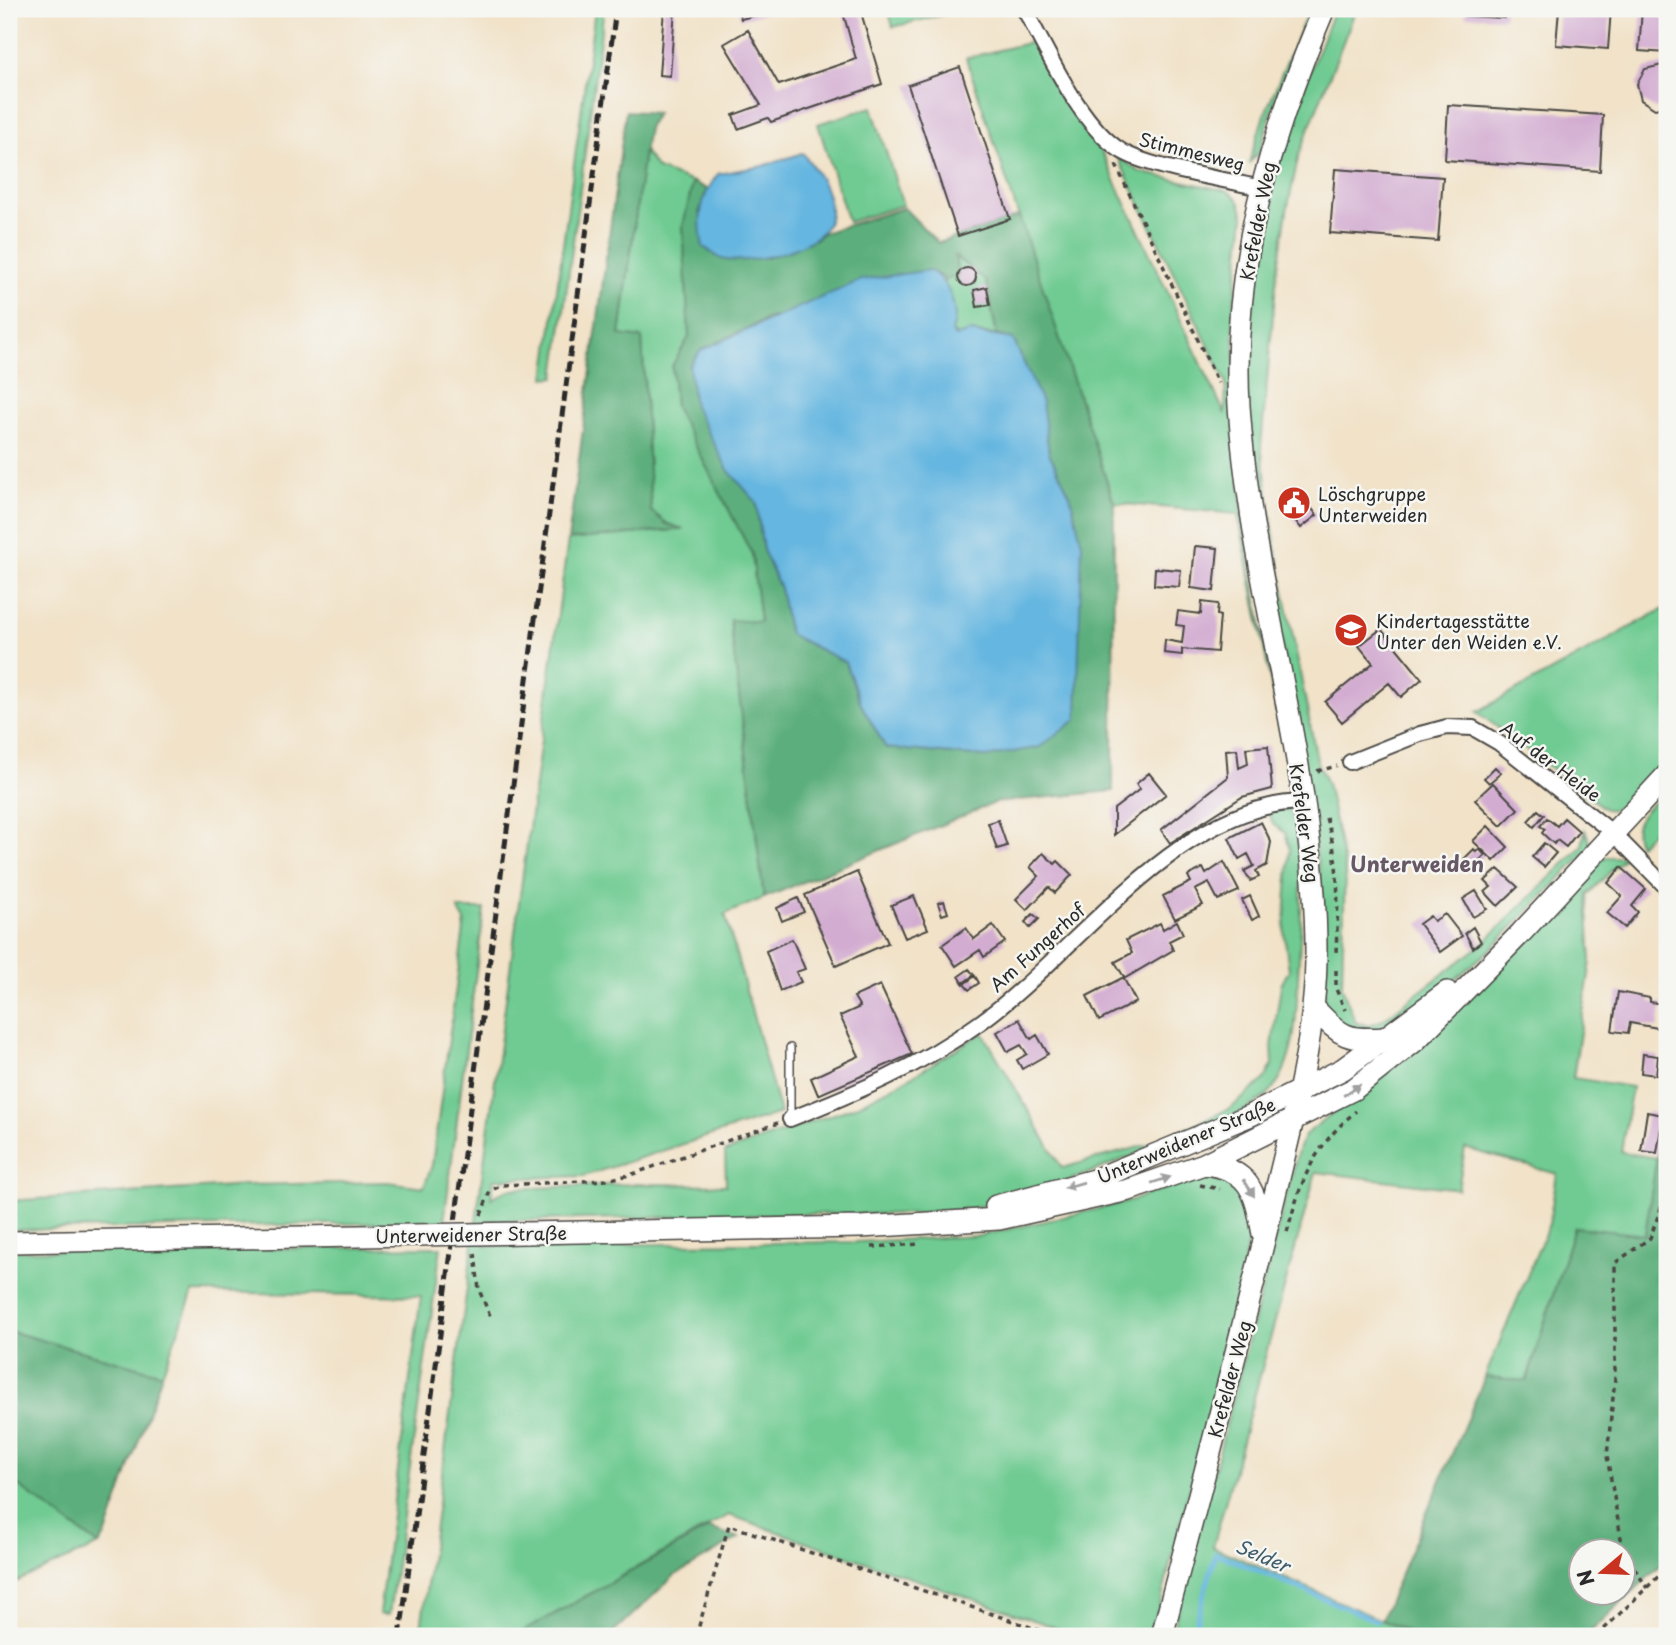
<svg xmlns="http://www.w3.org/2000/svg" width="1676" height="1645" font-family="'Playpen Sans',sans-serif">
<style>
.green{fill:#70cb92;stroke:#4e7b5e;stroke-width:2}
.forest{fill:#5caf7c;stroke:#446d54;stroke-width:2;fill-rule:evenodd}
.water{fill:#65b6e0;stroke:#487086;stroke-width:2}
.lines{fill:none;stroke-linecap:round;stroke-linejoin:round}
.stream{stroke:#65b6e0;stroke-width:5}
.building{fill:#d3add1}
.lane-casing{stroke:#494643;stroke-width:10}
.street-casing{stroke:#494643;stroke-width:18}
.secondary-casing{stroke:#494643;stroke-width:24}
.path{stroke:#494643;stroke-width:3.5;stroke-dasharray:5 5;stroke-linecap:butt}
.lane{stroke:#fff;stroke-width:7}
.street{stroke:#fff;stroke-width:14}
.secondary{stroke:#fff;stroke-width:21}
.rail{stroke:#2b2b2b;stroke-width:5;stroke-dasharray:10 5;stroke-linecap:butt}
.secondary-bridge-casing{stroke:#494643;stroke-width:24;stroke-linecap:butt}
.secondary-bridge{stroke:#fff;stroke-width:21}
.oneway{fill:#a0a0a0}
.labels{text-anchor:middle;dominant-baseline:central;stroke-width:5;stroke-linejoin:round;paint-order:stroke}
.street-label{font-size:18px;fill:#2b2b2b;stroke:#f6f6f2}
.poi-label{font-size:18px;fill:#2b2b2b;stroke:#f6f6f2;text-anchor:start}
.water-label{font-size:19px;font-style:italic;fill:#3f5c6a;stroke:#f6f6f2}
.quarter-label{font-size:21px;font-weight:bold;fill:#665865;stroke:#f6f6f2}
</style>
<rect width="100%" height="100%" fill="#f6f6f2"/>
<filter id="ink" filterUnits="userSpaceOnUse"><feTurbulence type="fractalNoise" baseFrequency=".0143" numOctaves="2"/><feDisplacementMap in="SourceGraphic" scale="14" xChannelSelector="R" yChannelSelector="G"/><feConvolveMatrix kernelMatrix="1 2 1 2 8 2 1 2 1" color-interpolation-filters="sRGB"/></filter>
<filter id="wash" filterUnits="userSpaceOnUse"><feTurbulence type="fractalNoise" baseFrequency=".00686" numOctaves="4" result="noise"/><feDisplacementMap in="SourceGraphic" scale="28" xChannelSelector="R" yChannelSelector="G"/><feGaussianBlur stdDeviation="1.57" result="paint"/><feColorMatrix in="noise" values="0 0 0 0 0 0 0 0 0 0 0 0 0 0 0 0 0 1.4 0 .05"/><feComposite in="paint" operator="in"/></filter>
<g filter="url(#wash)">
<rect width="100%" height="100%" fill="#f1e2c8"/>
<path class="green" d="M595,9H604L555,377L545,378Z
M888,9H966L893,27Z
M1309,9H1314L1277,96L1259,152L1249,163L1263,118Z
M1334,9H1356L1299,154L1287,211L1277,272L1261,446L1276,549L1318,765L1327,783L1345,869L1342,987L1356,1023L1369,1025L1381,1021L1485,942L1582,846L1585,830L1592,846L1490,950L1459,976L1382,1033L1354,1037L1325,1008L1322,888L1254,482L1246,385L1254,272L1280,149Z
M1036,41L1096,140L1225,414L1226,382L1117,156L1140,172L1227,191C1240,197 1241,205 1244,217L1233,314L1242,517L1287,767L1238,514L1114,503L966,58Z
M872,107L903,205L848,222L818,124Z
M644,151L657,169L693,182L683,226L689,338L672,366L675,406L752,554L760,622L730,621L764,898L725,914L780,1113L584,1176L494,1179L491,1198L508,1189L634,1184L726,1185L725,1152L854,1107L904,1081L983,1033L1062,1168L1154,1143L1231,1108L1265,1079L1273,1064L1272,1046L1281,985L1289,970L1284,932L1290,849L1285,833L1273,824L1267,811L1288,808C1306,826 1301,931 1299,959C1296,1000 1300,1060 1270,1092C1248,1115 1196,1130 1166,1142C1099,1169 1023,1203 951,1211C903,1216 851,1213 802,1214C698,1216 593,1219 488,1221L485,1246L855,1242L979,1236L1124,1203L1205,1175L1223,1177L1246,1192L1251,1226L1230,1332L1152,1636H1080L729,1515L515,1636H420L568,540L682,529L668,524L651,511L642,338L620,336Z
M954,256L986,281L997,335L969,332L960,338L952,332L944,279L958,276Z
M1667,607V764C1652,779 1628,814 1605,809L1477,712Z
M1667,790V817L1639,845C1626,821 1651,806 1667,790Z
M1605,857H1625L1587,895L1591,961L1573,1078L1632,1087L1621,1152L1657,1158L1645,1236L1574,1227L1526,1382L1485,1377L1549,1224L1557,1174L1465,1148L1458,1189L1316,1172L1213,1547L1418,1636H1171L1299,1147L1306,1134L1409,1055Z
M458,909H484L444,1222L9,1230V1201L246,1185L387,1182L424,1187L432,1165L465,921Z
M441,1247L389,1615L379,1614L421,1296L193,1292L162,1374L9,1331V1251Z
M9,1479L99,1545L9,1585Z"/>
<path class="forest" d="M626,111L657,113L648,128L644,151L620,335L642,338L651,511L667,524L684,529L568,540Z
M693,182L707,189L699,213L767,258L815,239L823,233L904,208L938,243L1019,216L1114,503L1113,791L997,802L764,898L730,620L760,622L752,554L675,407L672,366L689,337L683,226ZM955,256L986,281L997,335L1013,339L1042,402L1049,453L1070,495L1077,719L986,757L886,748L862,706L845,662L789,634L780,588L763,550L756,502L689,366L701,350L767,319L930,270L944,279L958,276Z
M1667,1088V1559L1586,1636H1418L1381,1620L1485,1377L1527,1381L1574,1227L1645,1235ZM1582,1550H1624V1592H1582Z
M9,1331L162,1374L106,1534L99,1545L9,1479Z
M709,1528L739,1538L674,1576L610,1636H515Z"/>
<path class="water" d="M803,153C817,172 832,191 830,216C828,248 747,266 722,259C716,257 709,250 703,247C697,218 700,197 718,174L763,166Z
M930,270C950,283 960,310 952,332L955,337L969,332L1013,339L1042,402L1049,453L1070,495L1082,544L1077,719L1040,747L986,757L886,748L862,706L845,662L789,634L780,588L763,550L756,502L728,470L694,406L689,366L701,350L861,280Z"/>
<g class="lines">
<path class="stream" d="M1192,1636L1216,1553L1377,1621"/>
</g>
<g id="blocks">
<path class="building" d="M664,9H675L670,76L659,75Z
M738,9H777V10L741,19Z
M842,9H860L882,84L771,122L768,118L738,129L733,115L761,105L724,44L748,30L779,85L856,59Z
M1466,9H1505L1504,18L1465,16Z
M1559,9H1611L1608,49L1556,45Z
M1642,9H1667V53L1639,51Z
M1662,65L1667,68V106L1655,109L1641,100L1637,84L1645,69Z
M960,67L1010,219L958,236L908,85Z
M1448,105L1603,115L1600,171L1445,160Z
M1335,169L1443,177L1438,241L1330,233Z
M958 277a9 9 0 1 1 18 0a9 9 0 1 1-18 0Z
M987,287L990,305L977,307L974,290Z
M1296,489L1317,515L1301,528L1281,502Z
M1195,546L1218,548L1214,591L1191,588Z
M1155,568L1181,570L1179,587L1154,585Z
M1202,602L1218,604L1217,615L1220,616L1217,652L1182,649V655L1164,653L1165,640L1182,643L1184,626L1176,625L1178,611L1201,614Z
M1381,629L1422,679L1401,697L1389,683L1342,722L1325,702L1373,663L1359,646Z
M1268,746L1272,789L1242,797L1170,843L1161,830L1228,777L1226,750L1237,749L1239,768L1248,764L1246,748Z
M1495,767L1501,773L1489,783L1484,778Z
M1149,773L1166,794L1114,835V809L1140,789L1136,784Z
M1493,783L1518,809L1501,826L1475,800Z
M1538,810L1544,815L1534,827L1528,821Z
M1547,818L1557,826L1564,818L1579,831L1566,847L1557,840L1554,844L1542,833L1545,829L1540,826Z
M998,820L1007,846L997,849L988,823Z
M1261,822L1271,842L1267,865L1256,871L1259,877L1250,881L1244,871L1254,866L1248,854L1239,859L1229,838Z
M1488,826L1508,847L1494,861L1473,841Z
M1544,843L1556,853L1544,867L1532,857Z
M1474,849L1476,852L1479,849L1485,855L1472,868L1464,859Z
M1043,853L1055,864L1058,861L1072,875L1055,893L1049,887L1027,910L1016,899L1039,876L1030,867Z
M1224,862L1239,891L1218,900L1209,883L1195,890L1203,905L1175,919L1163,896L1191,882L1188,876L1203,868L1206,874Z
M1621,867L1646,889L1632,906L1638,912L1625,928L1607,913L1622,896L1608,883Z
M1498,869L1518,887L1498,906L1485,892L1491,887L1485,881Z
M857,872L888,943L836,966L805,895Z
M1476,891L1487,909L1473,917L1463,899Z
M914,896L928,929L905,938L891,905Z
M1250,896L1259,916L1252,920L1242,900Z
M798,898L804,912L782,921L777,908Z
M944,901L948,913L942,915L938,903Z
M1033,914L1039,919L1030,928L1025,922Z
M1445,914L1462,936L1440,952L1419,924L1430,916L1434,921Z
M1177,921L1183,934L1169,941L1173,950L1124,979L1136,1002L1099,1021L1087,996L1124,977L1115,962L1132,953L1126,940L1160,923L1163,929Z
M993,925L1005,942L984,957L980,950L956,966L942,945L966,928L974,939Z
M1473,927L1481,942L1473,948L1465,933Z
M792,939L805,969L796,972L801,982L780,991L766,951Z
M969,969L974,975L963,983L959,976Z
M975,976L979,983L969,990L964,984Z
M880,985L912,1054L818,1095L811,1078L859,1056L840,1016L860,1007L854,997Z
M1618,992L1650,998V1002L1662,1004L1658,1028L1630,1023L1628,1033L1612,1031Z
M1019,1019L1031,1039L1037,1035L1048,1054L1022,1069L1017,1060L1027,1054L1021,1045L1008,1052L997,1032Z
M1643,1054L1658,1056L1656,1075L1641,1073Z
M1647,1112L1663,1115L1657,1153L1641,1151Z"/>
</g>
</g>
<g filter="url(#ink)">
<use href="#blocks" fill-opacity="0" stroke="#494643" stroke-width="2"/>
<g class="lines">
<defs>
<path id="lane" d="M790,1118V1048"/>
<path id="street" d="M1024,9C1048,51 1079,124 1120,150C1147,168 1225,179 1260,188
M1350,762L1420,734L1447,727L1473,728L1499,743L1613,833L1667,888
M790,1119C856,1093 920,1066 978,1024C1075,956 1177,803 1304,802"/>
<path id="secondary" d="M1313,1007C1341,1035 1343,1041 1385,1038
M1204,1164C1252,1169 1255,1193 1263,1234
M996,1206L1094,1180L1251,1115L1343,1069L1447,992
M525,1233L860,1227L999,1219L1129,1190L1204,1164L1354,1089L1416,1040L1521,933L1667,775
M9,1242L414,1235
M1162,1636C1199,1493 1238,1351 1272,1207C1291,1127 1315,1042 1316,960C1318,773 1251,592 1239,406C1231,266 1270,136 1324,9"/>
</defs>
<use href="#lane" class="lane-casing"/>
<use href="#street" class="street-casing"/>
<use href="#secondary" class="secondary-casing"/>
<path class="path" d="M1665,119L1667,120
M1116,165L1218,383
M1317,771L1337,766
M1326,818C1341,866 1338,903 1336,952
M1336,970V989L1345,1010
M1200,1185L1220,1189
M481,1215L490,1191L502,1185L606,1180L630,1175L778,1123
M1287,1232C1302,1178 1312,1149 1356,1111
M872,1247L920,1244
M475,1253L479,1290L491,1318
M1623,1550L1607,1456L1615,1378V1263L1650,1238L1667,1192
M1624,1551L1647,1588
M696,1636L729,1525L1057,1636
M1597,1636L1667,1568"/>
<use href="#lane" class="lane"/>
<use href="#street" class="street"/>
<use href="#secondary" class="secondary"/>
<path class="rail" d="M400,1636L616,9"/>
<defs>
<path id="secondary-bridge" d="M414,1235L525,1233"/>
</defs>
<use href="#secondary-bridge" class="secondary-bridge-casing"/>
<use href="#secondary-bridge" class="secondary-bridge"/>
</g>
<defs><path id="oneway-solid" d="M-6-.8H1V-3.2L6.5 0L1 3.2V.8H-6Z" transform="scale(1.75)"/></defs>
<g class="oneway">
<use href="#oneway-solid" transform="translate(1352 1090) rotate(-33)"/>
<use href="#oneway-solid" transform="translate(1161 1180) rotate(-18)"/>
<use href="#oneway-solid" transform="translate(1074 1185) rotate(164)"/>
<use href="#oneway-solid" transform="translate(1249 1188) rotate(58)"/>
</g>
</g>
<defs>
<symbol id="civic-disc" viewBox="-11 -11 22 22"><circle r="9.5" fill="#c8321e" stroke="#f6f6f2"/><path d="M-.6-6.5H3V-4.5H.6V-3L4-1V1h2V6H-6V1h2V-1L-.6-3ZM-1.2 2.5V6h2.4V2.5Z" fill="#fff"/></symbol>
<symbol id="school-disc" viewBox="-11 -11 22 22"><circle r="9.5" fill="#c8321e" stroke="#f6f6f2"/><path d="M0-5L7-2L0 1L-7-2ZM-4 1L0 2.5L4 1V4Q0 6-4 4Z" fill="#fff"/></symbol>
</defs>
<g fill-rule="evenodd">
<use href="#civic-disc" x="1275" y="484" width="38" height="38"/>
<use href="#school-disc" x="1332" y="611" width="38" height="38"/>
</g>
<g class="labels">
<g class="street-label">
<text transform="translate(1192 151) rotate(14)">Stimmesweg</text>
<text transform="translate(1257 221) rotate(-79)">Krefelder Weg</text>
<text transform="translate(1551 761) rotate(37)">Auf der Heide</text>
<text transform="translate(1305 823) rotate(82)">Krefelder Weg</text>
<text transform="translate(1037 947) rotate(-42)">Am Fungerhof</text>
<text transform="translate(1186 1140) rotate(-23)">Unterweidener Straße</text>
<text transform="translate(471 1234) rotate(-1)">Unterweidener Straße</text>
<text transform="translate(1229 1379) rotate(-75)">Krefelder Weg</text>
</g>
<g class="poi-label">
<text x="1318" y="493">Löschgruppe<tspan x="1318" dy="21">Unterweiden</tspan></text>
<text x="1376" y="620">Kindertagesstätte<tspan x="1376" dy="21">Unter den Weiden e.V.</tspan></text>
</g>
<g class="water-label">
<text transform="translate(1263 1555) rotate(23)">Selder</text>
</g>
<g class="quarter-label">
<text x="1417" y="863">Unterweiden</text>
</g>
</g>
<rect width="1676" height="1645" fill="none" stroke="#f6f6f2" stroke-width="35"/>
<g transform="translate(1602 1572) rotate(251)"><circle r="33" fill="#f6f6f2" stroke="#a5a5a2" stroke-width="2"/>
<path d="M0-5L12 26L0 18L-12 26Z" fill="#c8321e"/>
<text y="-10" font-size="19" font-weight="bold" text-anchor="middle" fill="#2b2b2b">N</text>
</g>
</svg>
